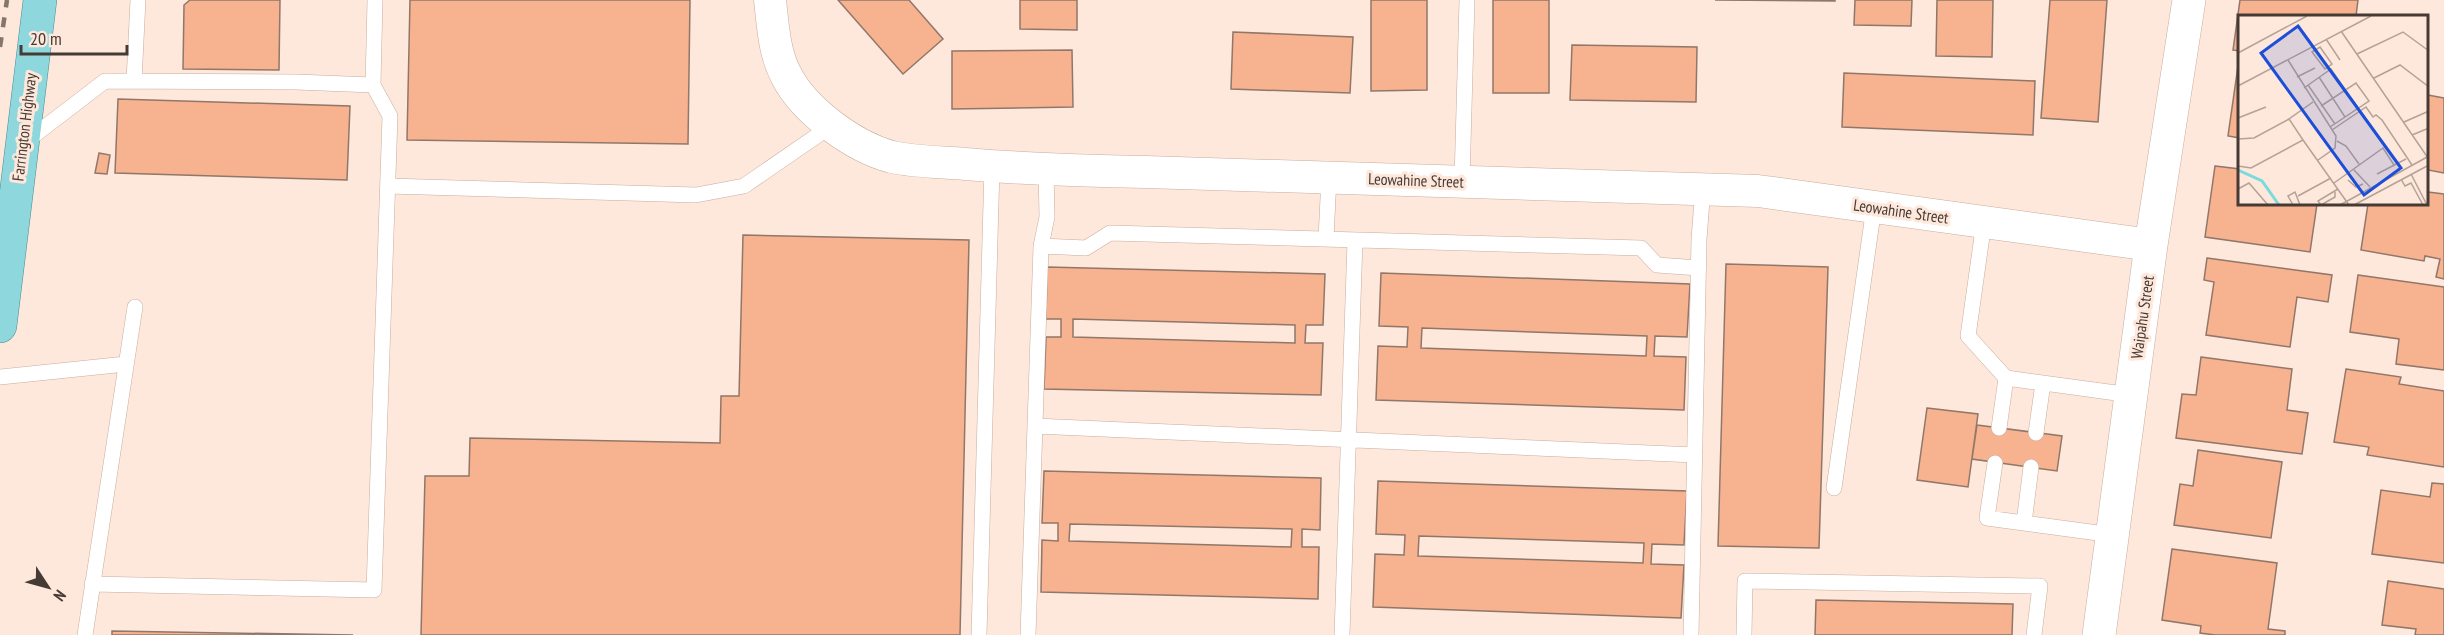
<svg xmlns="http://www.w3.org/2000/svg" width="2444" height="635" font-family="'PT Sans Narrow',sans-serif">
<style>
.building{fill:#f7b28f;stroke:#91776a;stroke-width:1.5;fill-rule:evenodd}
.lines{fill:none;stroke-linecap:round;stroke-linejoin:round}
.lane-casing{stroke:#c8ad9e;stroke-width:16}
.street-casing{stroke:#c8ad9e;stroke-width:33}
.secondary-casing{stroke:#c8ad9e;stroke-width:34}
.primary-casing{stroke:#438e92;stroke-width:34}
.lane{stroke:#fff;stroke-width:15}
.street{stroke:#fff;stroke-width:32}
.secondary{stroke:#fff;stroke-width:33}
.primary{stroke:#8ed7dc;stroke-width:33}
.rail{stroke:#84756d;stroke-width:4.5;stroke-dasharray:10 10;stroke-linecap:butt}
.labels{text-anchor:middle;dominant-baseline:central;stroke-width:6;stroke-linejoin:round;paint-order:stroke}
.street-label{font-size:16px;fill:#463a34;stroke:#fee7db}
.inset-river{fill:none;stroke:#78dbdc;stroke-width:3}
.inset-road{fill:none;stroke:#b4a298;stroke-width:1.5}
.view{fill:#1d4ed8;fill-opacity:0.15;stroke:#1d4ed8;stroke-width:3}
.inset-edge{fill:none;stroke:#463a34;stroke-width:3}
</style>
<rect width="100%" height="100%" fill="#fee7db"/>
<path class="building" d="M190,0H280L279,70L183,69L184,5Z
M410,0H690L688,144L407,140Z
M838,0H909L943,39L903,74Z
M1020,0H1077V30L1020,29Z
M1371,0H1427V90L1371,91Z
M1493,0H1549V93H1493Z
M1715,0H1835V1Z
M1855,0H1912L1911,26L1854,25Z
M1937,0H1993L1992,57L1936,56Z
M2050,0H2107L2098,122L2041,118Z
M2240,0H2358L2356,16H2240V51L2233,50Z
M1233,32L1353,37L1350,93L1231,89Z
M1572,45L1697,47L1696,102L1570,100Z
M1072,50L1073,107L952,109V51Z
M2238,66H2240V138L2228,136Z
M1844,73L2035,81L2033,135L1842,127Z
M2428,95L2444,98V173L2428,170Z
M118,99L350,106L347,180L115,173Z
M99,153L110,155L107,174L95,173Z
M2215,166L2240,169V204H2317L2310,252L2205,237Z
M2428,192L2444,194V279L2436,277L2440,259L2425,256L2424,261L2361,250L2368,204H2428Z
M743,235L969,240L960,635H421L425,476H469L470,438L720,443L721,396H739Z
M2207,258L2332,275L2328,302L2297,297L2290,347L2206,335L2214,282L2204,280Z
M1726,264L1828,267L1819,548L1718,546Z
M1047,267L1325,274L1323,325H1306L1305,343H1323L1321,395L1044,389L1046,337H1061V319H1046ZM1073,319L1295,325V343L1073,337Z
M1381,273L1690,284L1687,337L1655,336L1654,356L1686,357L1684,410L1376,400L1378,346L1407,347L1408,327L1379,326ZM1422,328L1647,336L1646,356L1421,348Z
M2358,275L2444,287V370L2396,364L2399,339L2350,332Z
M2201,357L2292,369L2287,410L2308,413L2302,454L2176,438L2182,394L2196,395Z
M2346,369L2401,377L2399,384L2444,391V467L2367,455L2369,447L2334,442Z
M1927,408L1978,414L1968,487L1917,480Z
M1977,425L2062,436L2057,471L1972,459Z
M2198,450L2282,462L2271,538L2174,525L2180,484L2193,486Z
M1044,471L1321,478L1320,530L1302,529V547H1319L1318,599L1041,592L1042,540L1058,541V523H1042ZM1070,524L1292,529L1291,547L1069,541Z
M1378,481L1687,491L1684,545L1652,544L1651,564L1684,565L1681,618L1373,607L1375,554L1404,555L1405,535L1376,534ZM1419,536L1644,543L1643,563L1418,556Z
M2432,483L2444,484V563L2372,554L2381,490L2430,497Z
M2172,549L2277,563L2268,629L2285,631V635H2215L2200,633L2201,626L2162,620Z
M2388,581L2444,589V635H2415L2416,629L2382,625Z
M1816,600L2013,604L2012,635H1815Z
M112,631L353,635H112Z"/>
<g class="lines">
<defs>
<path id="lane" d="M134,81L138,0
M24,143L105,81L296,82L373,85
M1462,181L1467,0
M388,186L696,195L744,186L831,126
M1984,222L1968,336L2006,378
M1326,239L1329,177
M1041,246L1086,248L1110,233L1641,248L1657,265L1699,268
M0,377L126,364
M1035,426L1695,455
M1999,428L2006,378L2131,395
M2036,433L2043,383
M1995,463L1987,518L2113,535
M1834,488L1874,207
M2024,523L2031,467
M92,584L374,590L390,116L373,85L375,0
M85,635L135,307
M979,635L992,167
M1028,635L1041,246L1047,217L1046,171
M1342,635L1355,240
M1691,635L1699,239L1703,188
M1744,635L1745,581L2040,586L2034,635"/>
<path id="street" d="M770,0C773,26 774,52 786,75C804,111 854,147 892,157C915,162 941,162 965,164C1025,169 1085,171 1146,172L1758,191L2151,245"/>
<path id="secondary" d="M2099,635L2151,245L2189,0"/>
<path id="primary" d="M0,326L40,0"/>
</defs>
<use href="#lane" class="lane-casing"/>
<use href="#street" class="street-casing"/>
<use href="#secondary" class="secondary-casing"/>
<use href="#primary" class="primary-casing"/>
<use href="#lane" class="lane"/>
<use href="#street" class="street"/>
<use href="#secondary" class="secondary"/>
<use href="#primary" class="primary"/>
<path class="rail" d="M0,47L7,0"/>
</g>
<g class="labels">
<g class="street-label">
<text transform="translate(24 127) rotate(-83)">Farrington Highway</text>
<text transform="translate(1416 180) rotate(2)">Leowahine Street</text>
<text transform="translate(1901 211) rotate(8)">Leowahine Street</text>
<text transform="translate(2142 317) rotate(-82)">Waipahu Street</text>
</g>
</g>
<g transform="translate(2238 15)">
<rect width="190" height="190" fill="#fee7db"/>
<path class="inset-river" d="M0,155L24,166L41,190"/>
<path class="inset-road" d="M103,16L190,143M88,24L102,45M82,32L94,49L87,54L74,37ZM0,38L69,1M119,39L165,17L191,36M50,45L98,121L97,133L80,145M59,62L77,53M81,62L107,102M136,63L162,50L191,72M70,70L97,109M0,71L133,1M66,73L93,54L120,93M83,91L118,68L131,86L92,112M0,103L28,92M166,107L191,96M94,115L128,92L135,102L138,100L144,105L174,150M174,120L191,113M0,124L16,123L51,104M65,125L111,190M99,126L108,131L121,149M0,151L13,153L65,125L51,104L75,87M116,155L132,172M139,159L168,144M173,159L189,190M163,164L167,171L173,168L185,190M110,165L118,172L125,169M96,168L145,133L156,150M0,174L11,168L30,190M60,181L93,163M55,190L50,181L57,177L62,190M83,190L80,186L100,174M83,190L97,182V177M102,190L191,141M116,190L191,150"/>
<path class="view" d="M60,11L163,153L126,180L23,38Z"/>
<rect width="190" height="190" class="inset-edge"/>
</g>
<g transform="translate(48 587) rotate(126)" stroke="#fee7db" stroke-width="4.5" paint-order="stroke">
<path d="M0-4.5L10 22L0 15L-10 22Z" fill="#463a34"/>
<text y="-9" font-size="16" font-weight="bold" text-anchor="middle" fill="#463a34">N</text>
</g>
<path d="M21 45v9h106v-9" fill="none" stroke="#463a34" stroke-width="3"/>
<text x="30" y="45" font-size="18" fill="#463a34" stroke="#fee7db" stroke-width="4.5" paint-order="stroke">20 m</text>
</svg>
